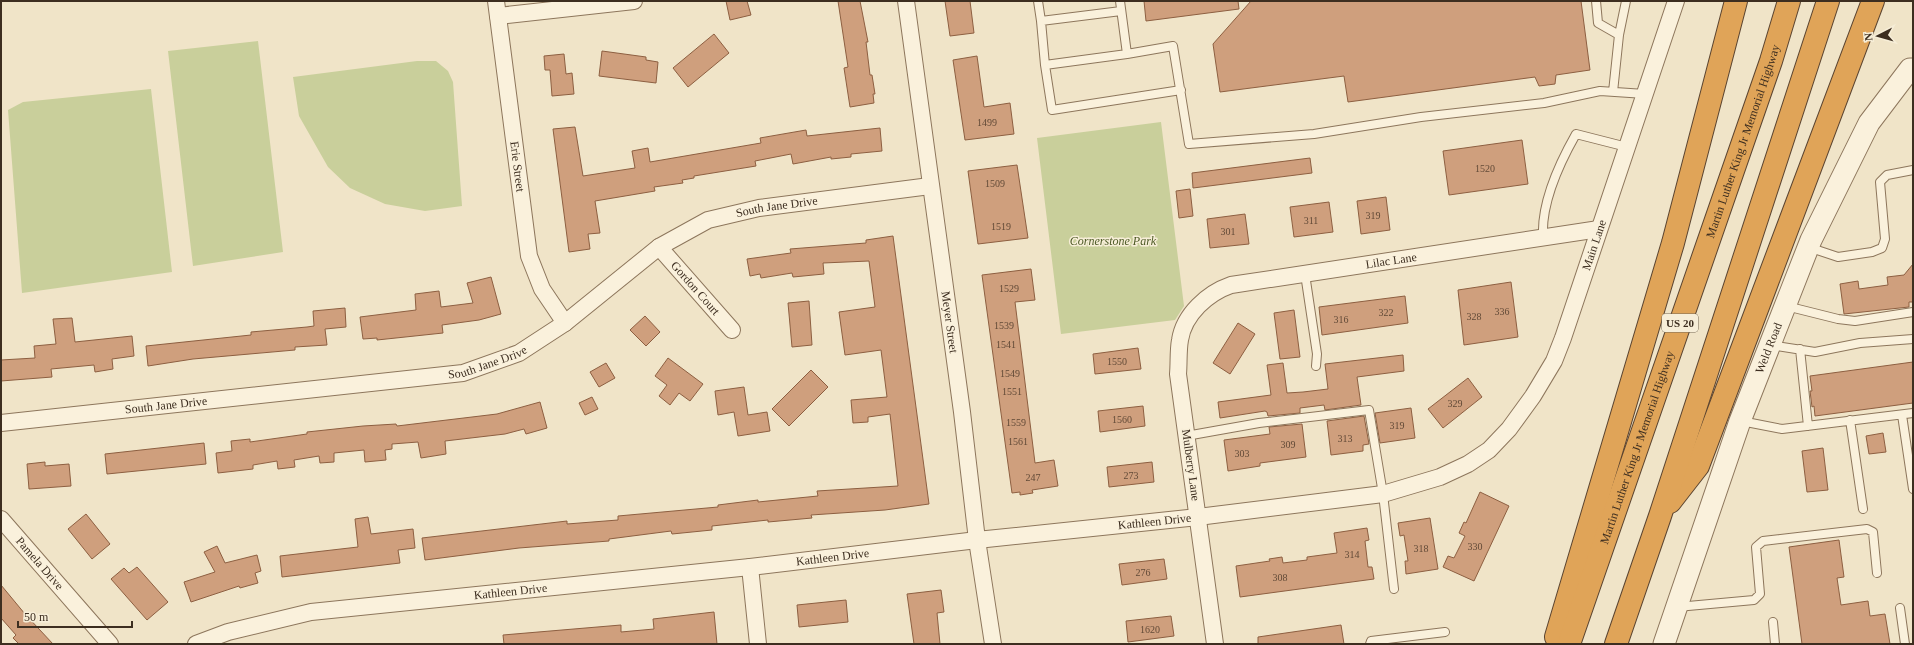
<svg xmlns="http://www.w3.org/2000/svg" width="1914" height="645" font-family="Georgia,serif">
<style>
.green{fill:#c9cf9b}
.building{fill:#cf9f7d;stroke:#8d5f41}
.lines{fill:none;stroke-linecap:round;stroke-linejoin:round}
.service-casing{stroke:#8d765c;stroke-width:10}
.minor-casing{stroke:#8d765c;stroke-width:18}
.tertiary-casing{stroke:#8d765c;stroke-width:23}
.motorway-casing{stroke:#5b4430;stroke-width:24}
.service{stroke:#faf1dc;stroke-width:8}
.minor{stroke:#faf1dc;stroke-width:16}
.tertiary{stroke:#faf1dc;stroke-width:21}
.motorway{stroke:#e0a458;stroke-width:22}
.labels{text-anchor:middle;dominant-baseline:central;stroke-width:3;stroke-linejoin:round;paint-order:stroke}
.number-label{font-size:10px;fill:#624a37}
.shield{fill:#f7eed8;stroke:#756857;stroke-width:1}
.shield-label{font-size:11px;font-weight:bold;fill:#3d2e20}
.street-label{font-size:12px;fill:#3d2e20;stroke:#f7eed8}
.park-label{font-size:12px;font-style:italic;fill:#4d5a26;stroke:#f7eed8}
</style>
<rect width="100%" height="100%" fill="#f0e4c8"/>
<path class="green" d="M258,41L283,252L193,266L168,51Z
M417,61H436L448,71L453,82L462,206L425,211L385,204L350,188L328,167L299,116L293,77Z
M151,89L172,272L22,293L8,110L23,102Z
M1161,122L1184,306L1175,320L1061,334L1037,138Z"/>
<path class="building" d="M726,1H747L751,15L730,20Z
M838,1H860L868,42H866L870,75H872L875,94H873L874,103L850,107L844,68L848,67Z
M945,1H970L974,33L950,36Z
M1144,1H1238L1239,9L1146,21Z
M1251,1H1581L1590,70L1556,75L1555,84L1539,86L1535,77L1348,102L1344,76L1220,92L1213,44Z
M714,34L729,53L688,87L673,68Z
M602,51L646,57V60L658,62L656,83L599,76Z
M564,54L566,74L572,73L574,94L552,96L550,70H545L544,56Z
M977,56L984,107L1010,103L1014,134L965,140L953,60Z
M575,127L583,176L635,168L632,151L648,148L650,162L761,143L760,138L806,130L807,136L880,128L882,151L851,154V157L831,159V157L793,164L791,154L755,161L756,166L694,176V178L682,180L683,183L654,187L655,191L595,201L600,233L588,234L590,249L569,252L553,129Z
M1522,140L1528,184L1449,195L1443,151Z
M1310,158L1312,173L1193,188L1192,173Z
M1017,165L1028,238L978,244L968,171Z
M1190,189L1193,216L1179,218L1176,191Z
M1386,197L1390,230L1361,234L1357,201Z
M1329,202L1333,232L1294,237L1290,207Z
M1245,214L1249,244L1210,248L1207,219Z
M893,236L929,504L885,510L811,515L812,518L768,522V520L712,526V530L672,534L671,531L609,539V541L519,548L425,560L422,538L567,521V524L618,520V516L718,507V505L758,500V502L818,496L817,491L898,486L890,414L868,417V422L853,423L851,400L887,397L881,350L845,355L839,312L875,307L869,261L823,263L824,274L793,277L792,273L761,278L760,274L750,276L747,259L791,253L790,249L866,243V240Z
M1913,264V302H1909V307L1844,314L1840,284L1858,281L1859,289L1888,285L1887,277L1904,275Z
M1031,269L1035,300L1015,302L1035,463L1054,460L1058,486L1032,490L1033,493L1020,495V492L1012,493L982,275Z
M491,277L501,314L479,320L442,325L443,333L377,340V338L363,339L360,317L416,310L415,294L439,291L441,307L473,303L467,283Z
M1511,282L1518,337L1464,345L1458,290Z
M1405,296L1408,323L1322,335L1319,307Z
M809,301L812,345L792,347L788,303Z
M345,308L346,327L325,329L327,345L295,347V350L193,359L148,366L146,346L251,335V332L307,327L314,326L313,311Z
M1294,310L1300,357L1280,359L1274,313Z
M645,316L660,332L646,346L630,330Z
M72,318L75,342L132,336L134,356L112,359L113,369L95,372L94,365L51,369L52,377L1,381V360L35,358L34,346L56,344L53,319Z
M1238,323L1255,334L1230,374L1213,363Z
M1138,348L1141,369L1095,374L1093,354Z
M1403,355L1404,371L1357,377L1361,405L1325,410L1324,405L1300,408V413L1268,416L1267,412L1265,411L1220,418L1218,402L1271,395L1267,365L1283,363L1287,393L1303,392L1328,389L1325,364Z
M668,358L703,384L690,401L679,393L670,405L659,396L667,385L655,376Z
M1913,362V403L1815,416L1814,406L1812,407L1810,391H1812L1810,376Z
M606,363L615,378L599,387L590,372Z
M811,370L828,387L789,426L772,409Z
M1468,378L1482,397L1443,428L1428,409Z
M744,387L748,415L767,412L770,431L738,436L734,412L718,415L715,391Z
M592,397L598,409L585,415L579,403Z
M540,402L547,428L526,434L524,429L505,434L445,441L446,454L421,458L418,442L392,444V449L385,450L386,460L365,462L364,450L334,453V462L320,463L319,456L294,460L295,467L278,469L277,461L253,465V469L218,473L216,453L232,451L231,441L250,439V442L307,434V432L363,426L396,424L397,426L497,414Z
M1143,406L1145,426L1100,432L1098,411Z
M1411,408L1415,438L1380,443L1375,413Z
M1364,416L1369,444L1363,445V451L1331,455L1327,421Z
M1302,424L1306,457L1260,463V466L1228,471L1224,440L1270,434L1269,427Z
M1883,433L1886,452L1869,454L1866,436Z
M204,443L206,464L107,474L105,454Z
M1823,448L1828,490L1807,492L1802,451Z
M45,462V466L69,464L71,486L29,489L27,464Z
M1152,462L1154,482L1109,487L1107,467Z
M1480,492L1509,506L1474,581L1443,567L1448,556L1454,558L1465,536L1459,533L1464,522L1466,523Z
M86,514L110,544L92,559L68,529Z
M368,517L371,534L413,529L415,548L398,550L400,563L282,577L280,556L358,547L355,519Z
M1430,518L1438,569L1406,574L1405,561H1408L1404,535L1400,536L1398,523Z
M1367,528L1369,540L1365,541L1368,567H1372L1374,579L1240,597L1236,566L1270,561L1269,559L1282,557L1283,563L1307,560V557L1337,553L1334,533Z
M1839,540L1844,577L1837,578L1841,605L1868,601L1870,616L1885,614L1890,644H1802L1789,547Z
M217,546L225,563L257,555L261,571L255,573L258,583L240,588L239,586L191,602L184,582L215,572L204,552Z
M1164,559L1167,579L1122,585L1119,564Z
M137,567L168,602L147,620L111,579L124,568L129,573Z
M1,585L25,614L53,644H19L13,638L16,635L1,618Z
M941,590L944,612L937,613L940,644H914L907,594Z
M846,600L848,622L799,627L797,605Z
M714,612L717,644H504L503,635L621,625V632L654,629L653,619Z
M1171,616L1174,636L1128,642L1126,621Z
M1341,625L1344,644H1258V637Z"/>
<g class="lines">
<defs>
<path id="service" d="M1038,1L1041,21
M1120,1L1127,54L1173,46L1189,144L1314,134L1421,117L1544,103L1600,91L1645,94
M1596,1L1598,23L1619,35
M1127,54L1045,65L1052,110L1181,90
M1045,65L1041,21L1121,11
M1613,92L1619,35L1626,1
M1543,237C1541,202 1559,164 1576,134L1627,147
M1808,247L1838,257L1872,252L1882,248L1885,239L1880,182L1887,175L1913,170
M1305,274L1317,354L1316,366
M1786,306L1838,319L1855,321L1913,312
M1770,345L1815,352L1860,343L1913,339
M1800,349L1808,426
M1902,415L1913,489
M1850,420L1863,509
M1741,421L1782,429L1913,413
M1186,436L1259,423L1369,410L1383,494L1394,589
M1677,607L1754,600L1760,594L1756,547L1763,541L1867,529L1873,532L1877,573
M1900,608L1905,644
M1773,622L1775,644
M1370,644L1371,641L1445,632"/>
<g id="minor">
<path id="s1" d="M496,1L529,256L542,289L565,323"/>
<path id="s2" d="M906,1L962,412L977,540L993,644"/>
<path d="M498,16L634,1"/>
<path id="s3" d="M659,247L732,330"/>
<path id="s4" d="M1,423L463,373L519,353L565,323L659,247L708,220L759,208L930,186"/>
<path id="s5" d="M1,519L110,644"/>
<path d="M750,567L758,644"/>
<path id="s6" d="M196,644L228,632L311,612L750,567L977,540L1198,517L1383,494L1440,477L1468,464L1489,450L1509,429L1533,396L1554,361L1563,338L1676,1"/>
<path id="s7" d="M1215,644L1178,374C1179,363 1178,351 1180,340C1184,314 1208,293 1231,285L1599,229"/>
</g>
<g id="tertiary">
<path id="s8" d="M1664,644L1740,421L1811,240L1869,123L1910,69H1913"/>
</g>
<g id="motorway">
<path d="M1670,502L1698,466L1873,1"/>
<path d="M1556,637L1673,243L1736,1"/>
<path id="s9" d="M1569,644L1771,61L1789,1"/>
<path d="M1616,644L1660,516L1828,1"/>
</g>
</defs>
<use href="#service" class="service-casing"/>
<use href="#minor" class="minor-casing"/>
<use href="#tertiary" class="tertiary-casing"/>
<use href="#motorway" class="motorway-casing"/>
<use href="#service" class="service"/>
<use href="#minor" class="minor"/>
<use href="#tertiary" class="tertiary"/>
<use href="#motorway" class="motorway"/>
</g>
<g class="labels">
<g class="number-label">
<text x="987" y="122">1499</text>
<text x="1485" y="168">1520</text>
<text x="995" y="183">1509</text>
<text x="1373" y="215">319</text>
<text x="1311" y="220">311</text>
<text x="1001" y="226">1519</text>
<text x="1228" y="231">301</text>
<text x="1009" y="288">1529</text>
<text x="1502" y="311">336</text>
<text x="1386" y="312">322</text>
<text x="1474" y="316">328</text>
<text x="1341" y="319">316</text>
<text x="1004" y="325">1539</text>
<text x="1006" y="344">1541</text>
<text x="1117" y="361">1550</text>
<text x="1010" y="373">1549</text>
<text x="1012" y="391">1551</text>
<text x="1455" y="403">329</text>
<text x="1122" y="419">1560</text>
<text x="1016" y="422">1559</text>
<text x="1397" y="425">319</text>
<text x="1345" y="438">313</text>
<text x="1018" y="441">1561</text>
<text x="1288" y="444">309</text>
<text x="1242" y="453">303</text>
<text x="1131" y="475">273</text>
<text x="1033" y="477">247</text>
<text x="1475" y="546">330</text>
<text x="1421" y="548">318</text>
<text x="1352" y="554">314</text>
<text x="1143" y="572">276</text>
<text x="1280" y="577">308</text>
<text x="1150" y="629">1620</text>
</g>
<rect class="shield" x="1662" y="314" width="36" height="18" rx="3"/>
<g class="shield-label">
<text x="1680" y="323">US 20</text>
</g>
<g class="street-label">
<text stroke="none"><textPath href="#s9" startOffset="532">Martin Luther King Jr Memorial Highway</textPath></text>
<text stroke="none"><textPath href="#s1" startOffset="167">Erie Street</textPath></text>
<text stroke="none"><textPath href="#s4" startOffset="826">South Jane Drive</textPath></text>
<text stroke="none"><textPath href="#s6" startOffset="1547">Main Lane</textPath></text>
<text stroke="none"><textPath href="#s7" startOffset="547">Lilac Lane</textPath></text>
<text stroke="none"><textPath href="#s3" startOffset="55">Gordon Court</textPath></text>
<text stroke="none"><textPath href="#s2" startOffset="324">Meyer Street</textPath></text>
<text stroke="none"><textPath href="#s8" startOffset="314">Weld Road</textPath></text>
<text stroke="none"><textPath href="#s4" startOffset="491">South Jane Drive</textPath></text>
<text stroke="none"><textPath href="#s4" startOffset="166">South Jane Drive</textPath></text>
<text stroke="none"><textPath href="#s9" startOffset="208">Martin Luther King Jr Memorial Highway</textPath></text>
<text transform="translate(1191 465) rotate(82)">Mulberry Lane</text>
<text stroke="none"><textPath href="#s6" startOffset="968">Kathleen Drive</textPath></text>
<text stroke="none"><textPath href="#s6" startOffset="644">Kathleen Drive</textPath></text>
<text stroke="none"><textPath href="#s5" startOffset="59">Pamela Drive</textPath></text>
<text stroke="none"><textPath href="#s6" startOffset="320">Kathleen Drive</textPath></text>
</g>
<g class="park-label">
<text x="1113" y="241">Cornerstone Park</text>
</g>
</g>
<rect width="1914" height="645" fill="none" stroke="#3d2e20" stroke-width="4"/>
<g transform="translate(1878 36) rotate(264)" stroke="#f7eed8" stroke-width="3" paint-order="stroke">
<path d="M0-3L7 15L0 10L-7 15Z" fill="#3d2e20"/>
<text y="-6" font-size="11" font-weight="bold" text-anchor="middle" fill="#3d2e20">N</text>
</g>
<path d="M18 621v6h114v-6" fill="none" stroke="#3d2e20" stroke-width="2"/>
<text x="24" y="621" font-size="12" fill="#3d2e20" stroke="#f7eed8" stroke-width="3" paint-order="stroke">50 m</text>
</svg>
